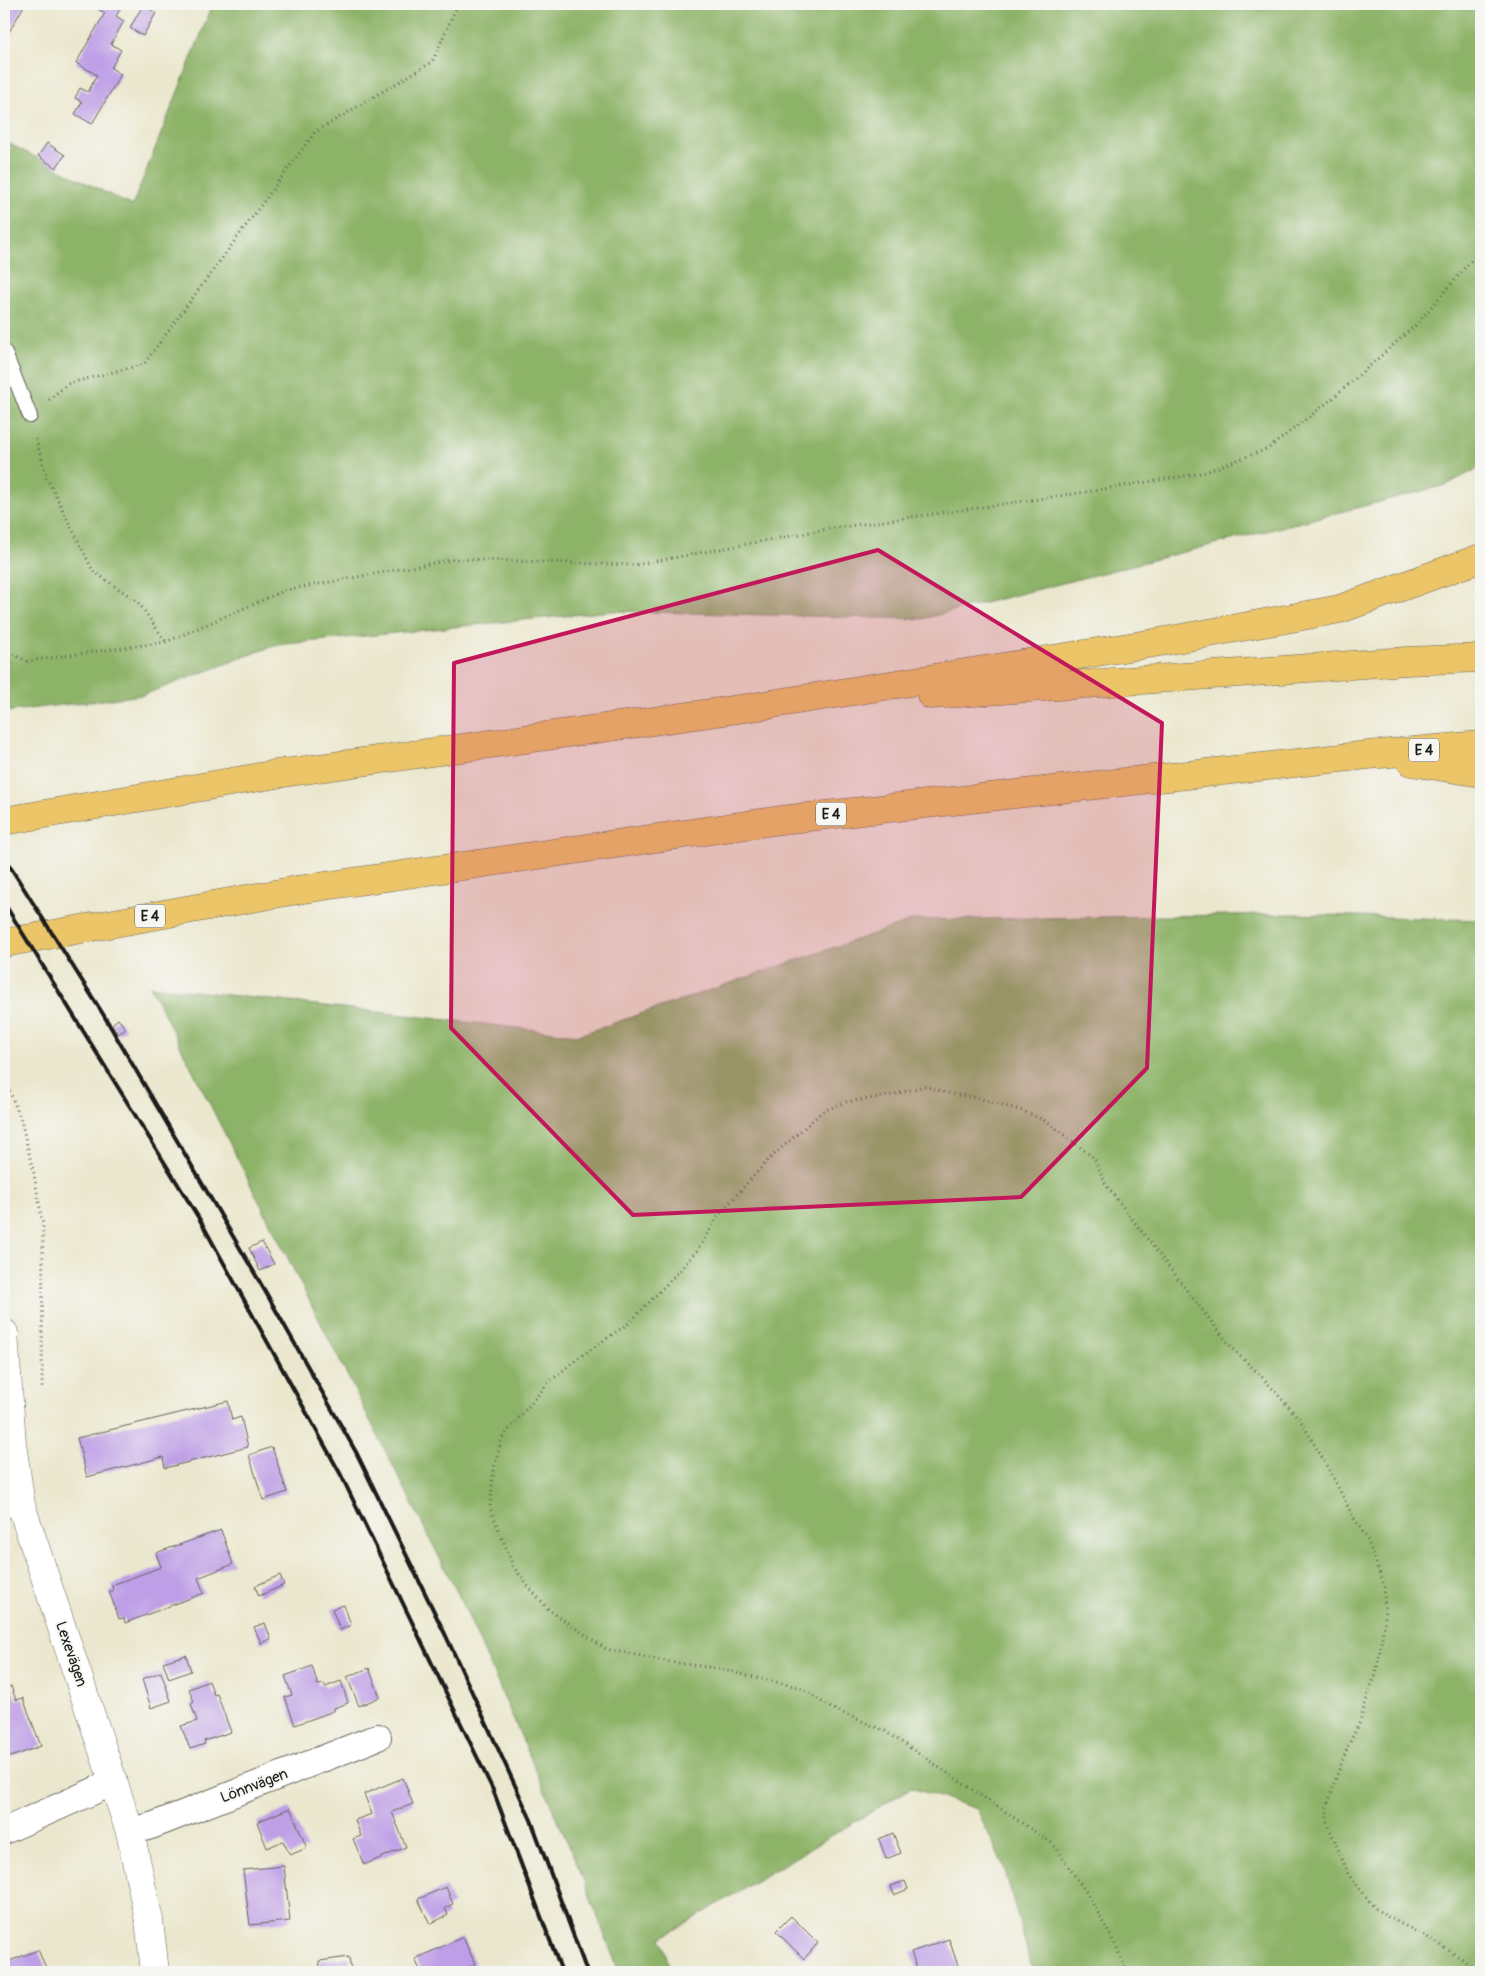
<svg xmlns="http://www.w3.org/2000/svg" width="1485" height="1976" font-family="Pangolin,sans-serif">
<style>
.forest{fill:#8db368;stroke:#546842}
.building{fill:#be9ee6}
.lines{fill:none;stroke-linecap:round;stroke-linejoin:round}
.service-casing{stroke:#64635a;stroke-width:16}
.minor-casing{stroke:#64635a;stroke-width:28}
.tertiary-casing{stroke:#64635a;stroke-width:29}
.trunk-casing{stroke:#64635a;stroke-width:29}
.motorway-casing{stroke:#64635a;stroke-width:29}
.path{stroke:#64635a;stroke-width:3;stroke-dasharray:1 4;stroke-linecap:butt}
.service{stroke:#fff;stroke-width:14}
.minor{stroke:#fff;stroke-width:26}
.tertiary{stroke:#fff;stroke-width:28}
.trunk{stroke:#edc569;stroke-width:28}
.motorway{stroke:#edc569;stroke-width:28}
.rail{stroke:#1c1c1c;stroke-width:4}
.marked{fill:#c2185b;fill-opacity:0.2;stroke:#c2185b;stroke-width:4;stroke-linejoin:round}
.labels{text-anchor:middle;dominant-baseline:central;stroke-width:4;stroke-linejoin:round;paint-order:stroke}
.shield{fill:#f6f6f2;stroke:#5d5d5c;stroke-width:1}
.shield-label{font-size:14px;font-weight:bold;fill:#1c1c1c}
.street-label{font-size:15px;fill:#1c1c1c;stroke:#f6f6f2}
</style>
<rect width="100%" height="100%" fill="#f6f6f2"/>
<filter id="ink" filterUnits="userSpaceOnUse"><feTurbulence type="fractalNoise" baseFrequency=".02" numOctaves="2"/><feDisplacementMap in="SourceGraphic" scale="10" xChannelSelector="R" yChannelSelector="G"/><feConvolveMatrix kernelMatrix="1 2 1 2 8 2 1 2 1" color-interpolation-filters="sRGB"/></filter>
<filter id="wash" filterUnits="userSpaceOnUse"><feTurbulence type="fractalNoise" baseFrequency=".0096" numOctaves="4" result="noise"/><feDisplacementMap in="SourceGraphic" scale="20" xChannelSelector="R" yChannelSelector="G"/><feGaussianBlur stdDeviation="1.12" result="paint"/><feColorMatrix in="noise" values="0 0 0 0 0 0 0 0 0 0 0 0 0 0 0 0 0 1.4 0 .05"/><feComposite in="paint" operator="in"/></filter>
<g filter="url(#wash)">
<rect width="100%" height="100%" fill="#ebe7ce"/>
<path class="forest" d="M213,4H1481V467L1446,485L922,619L612,611L276,645L143,695L4,712V141L132,206Z
M1292,914L1481,920V1972H1033L1004,1867L977,1809L911,1788L661,1938L671,1972H619L580,1871L463,1604L150,986L579,1035L914,920Z"/>
<g id="blocks">
<path class="building" d="M4,4H25L4,41Z
M90,4H123L116,16L124,21L111,44L121,50L111,68L121,74L92,124L75,114L82,102L75,98L80,88L88,92L97,75L76,63L105,13Z
M143,5L156,13L143,36L130,28Z
M47,143L65,155L56,168L38,156Z
M118,1019L126,1029L118,1034L112,1024Z
M262,1242L274,1264L260,1271L249,1248Z
M228,1401L232,1420L241,1417L248,1447L165,1468L163,1457L87,1477L77,1438Z
M272,1447L287,1492L263,1500L249,1455Z
M221,1530L233,1564L198,1578L204,1593L125,1623L124,1618L119,1619L109,1591H113L112,1585L161,1567L156,1553Z
M280,1575L284,1585L259,1596L255,1586Z
M344,1605L351,1625L340,1630L332,1609Z
M265,1623L271,1639L261,1643L254,1627Z
M186,1655L191,1671L169,1679L163,1662Z
M312,1666L318,1685L324,1684L325,1687L341,1681L348,1703L334,1708V1711L295,1725L285,1697L292,1695L285,1676Z
M369,1668L380,1697L359,1706L347,1677Z
M161,1672L171,1701L151,1708L142,1679Z
M209,1681L214,1695L217,1694L231,1732L204,1741L205,1744L190,1749L181,1726L197,1721L191,1704L194,1702L189,1689Z
M11,1686L16,1700L23,1698L41,1746L5,1759L4,1755V1689Z
M403,1778L413,1804L392,1812L406,1847L364,1865L353,1839L361,1836L355,1820L372,1814L364,1794Z
M290,1808L307,1848L290,1855L283,1841L267,1848L257,1822Z
M893,1833L901,1853L886,1859L879,1839Z
M284,1866L290,1921L250,1925L243,1870Z
M905,1881L908,1889L894,1895L891,1886Z
M446,1887L453,1904L445,1908L448,1915L430,1924L418,1899Z
M791,1916L818,1943L804,1959L776,1931Z
M463,1937L475,1964L458,1972H421L415,1959Z
M949,1939L960,1972H918L911,1952Z
M38,1950L48,1972H4V1963Z
M349,1957L351,1972H321L319,1961Z
M791,1968L793,1972H779Z"/>
</g>
</g>
<g filter="url(#ink)">
<use href="#blocks" fill-opacity="0" stroke="#64635a" stroke-width="1"/>
<g class="lines">
<defs>
<path id="service" d="M4,351L30,416"/>
<path id="minor" d="M4,1503L21,1505
M4,1831L114,1782
M130,1832L154,1825L378,1737"/>
<path id="tertiary" d="M4,1333L12,1443L21,1505L130,1832L149,1920L155,1972"/>
<path id="trunk" d="M931,695L1407,661L1481,658
M1411,762L1481,773
M283,773L753,707L1160,642L1340,609L1481,558
M297,890L781,820L1368,755L1481,745"/>
<path id="motorway" d="M4,821L283,773
M4,943L297,890"/>
</defs>
<use href="#service" class="service-casing"/>
<use href="#minor" class="minor-casing"/>
<use href="#tertiary" class="tertiary-casing"/>
<use href="#trunk" class="trunk-casing"/>
<use href="#motorway" class="motorway-casing"/>
<path class="path" d="M49,400L67,384L144,364L315,132L432,62L458,4
M36,439L47,478L93,571L138,602L166,642
M4,650L27,661L166,642L286,590L456,559L635,565L827,529L1067,495L1203,473L1269,448L1332,399L1417,324L1481,249
M4,1077L21,1120L34,1174L43,1225L42,1389
M1127,1972L1115,1944L1088,1895L1053,1844L885,1731L831,1708L802,1688L715,1668L670,1662L606,1649L549,1610L527,1585L513,1566L490,1508L494,1468L502,1438L548,1383L577,1359L629,1323L683,1267L701,1245L718,1216L767,1161L823,1111L846,1102L888,1096L925,1086L947,1093L978,1098L1023,1111L1048,1122L1094,1158L1106,1185L1191,1296L1233,1349L1263,1378L1301,1421L1333,1477L1351,1513L1367,1539L1384,1585L1385,1619L1376,1675L1369,1690L1360,1722L1348,1746L1336,1778L1327,1807V1822L1348,1874L1375,1908L1386,1916L1429,1938L1462,1959L1477,1972"/>
<use href="#service" class="service"/>
<use href="#minor" class="minor"/>
<use href="#tertiary" class="tertiary"/>
<use href="#trunk" class="trunk"/>
<use href="#motorway" class="motorway"/>
<path class="rail" d="M4,857L103,1014L265,1291L356,1452L446,1636L531,1820L587,1972
M4,903L200,1220L341,1475L493,1790L562,1972"/>
</g>
</g>
<path class="marked" d="M878,550L1162,723L1147,1068L1021,1197L633,1215L451,1028L454,663Z"/>
<g class="labels">
<g class="shield">
<rect x="1409" y="738.5" width="30" height="23" rx="4"/>
<rect x="816" y="802.5" width="30" height="23" rx="4"/>
<rect x="135" y="904.5" width="30" height="23" rx="4"/>
</g>
<g class="shield-label">
<text x="1424" y="750">E 4</text>
<text x="831" y="814">E 4</text>
<text x="150" y="916">E 4</text>
</g>
<g class="street-label">
<text transform="translate(71 1654) rotate(71)">Lexevägen</text>
<text transform="translate(254 1786) rotate(-21)">Lönnvägen</text>
</g>
</g>
<rect width="1485" height="1976" fill="none" stroke="#f6f6f2" stroke-width="20"/>
</svg>
